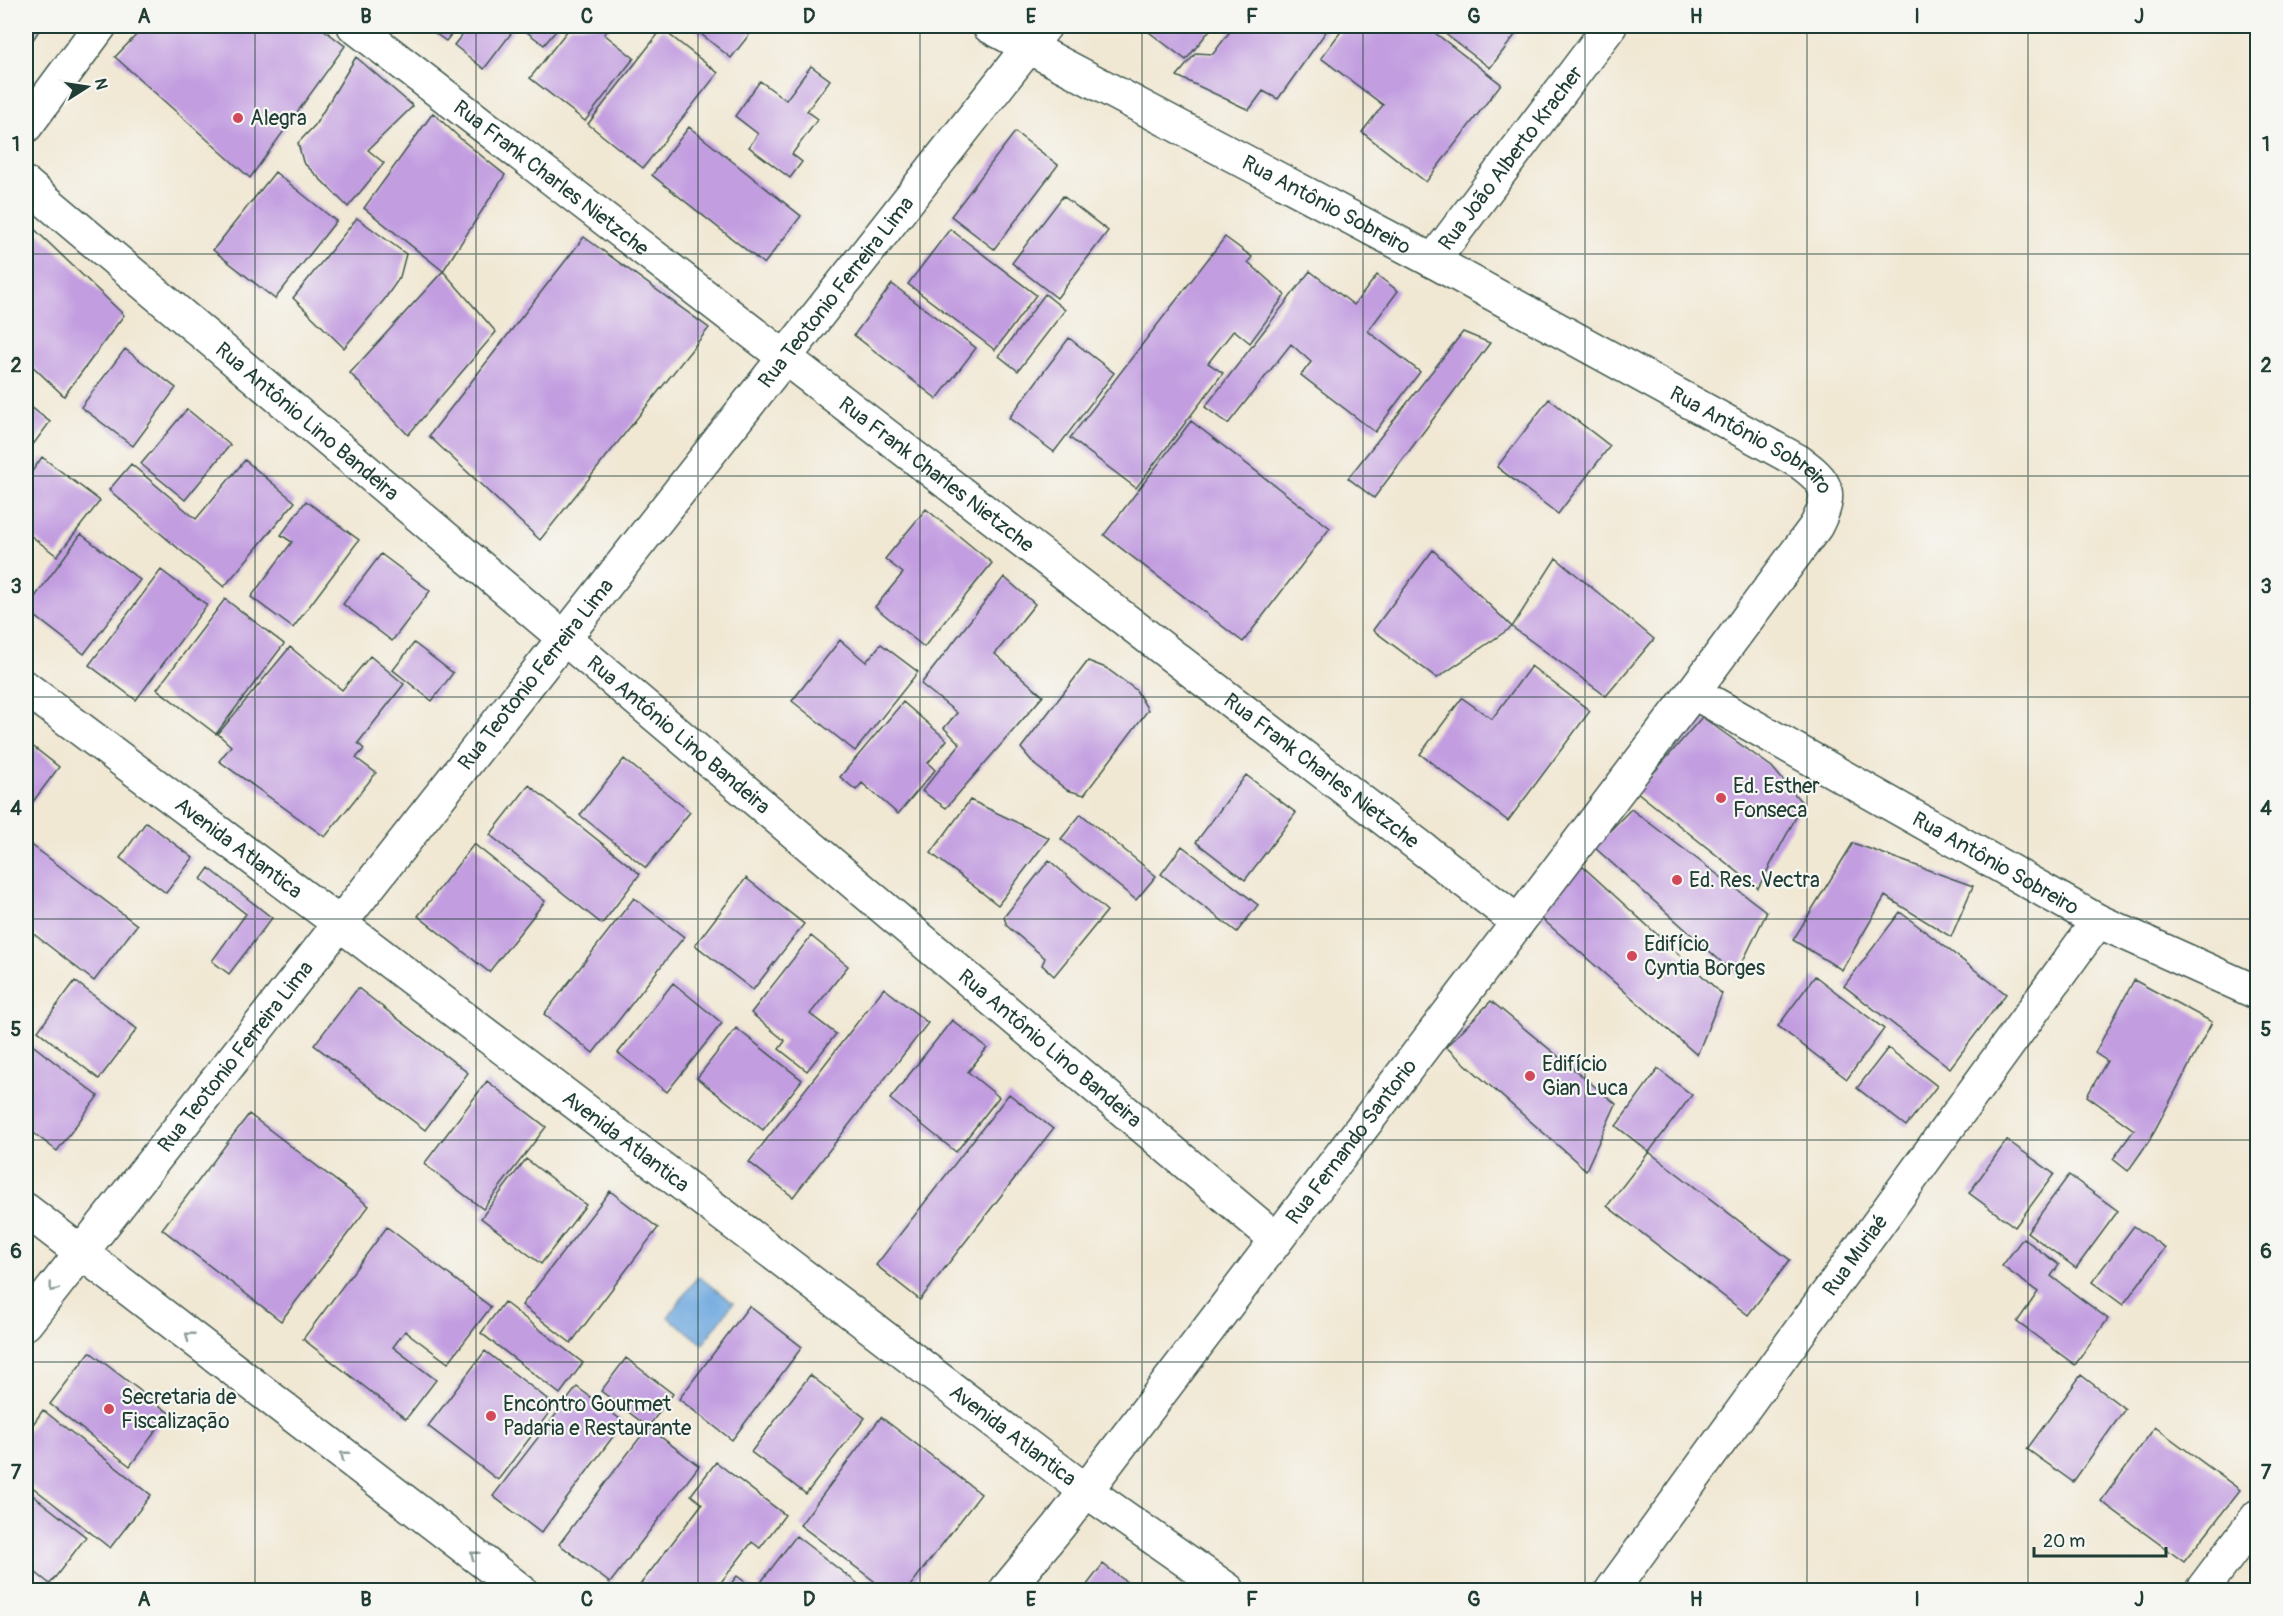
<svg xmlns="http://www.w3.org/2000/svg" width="2283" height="1616" font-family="Pangolin,sans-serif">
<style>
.water{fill:#70a9df;stroke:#48738a;stroke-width:1.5}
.building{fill:#c29de0}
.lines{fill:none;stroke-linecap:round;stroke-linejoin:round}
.minor-casing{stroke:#3e574c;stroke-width:36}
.tertiary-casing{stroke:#3e574c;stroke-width:36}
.minor{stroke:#fff;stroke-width:33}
.tertiary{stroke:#fff;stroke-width:33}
.oneway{stroke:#8f9e9a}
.grid{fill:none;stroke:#1f3d34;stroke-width:1.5;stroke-opacity:0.55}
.poi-dot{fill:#d1495b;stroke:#f6f6f2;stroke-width:2}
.labels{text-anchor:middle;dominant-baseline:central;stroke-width:4.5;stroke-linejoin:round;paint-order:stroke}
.poi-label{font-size:21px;fill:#1f3d34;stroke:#f6f6f2;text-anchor:start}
.street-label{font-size:21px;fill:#1f3d34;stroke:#f6f6f2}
.neatline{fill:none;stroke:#1f3d34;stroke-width:2}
.grid-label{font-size:20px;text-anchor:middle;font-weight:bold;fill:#1f3d34}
</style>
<rect width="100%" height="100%" fill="#f6f6f2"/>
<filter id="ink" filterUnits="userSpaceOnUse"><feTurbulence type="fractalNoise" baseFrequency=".0167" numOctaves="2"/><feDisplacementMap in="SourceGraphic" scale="12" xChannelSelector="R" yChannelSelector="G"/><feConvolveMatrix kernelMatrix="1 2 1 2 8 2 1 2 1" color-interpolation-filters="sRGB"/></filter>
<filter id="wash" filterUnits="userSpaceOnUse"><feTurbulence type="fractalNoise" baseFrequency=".008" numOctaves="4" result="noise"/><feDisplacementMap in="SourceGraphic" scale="24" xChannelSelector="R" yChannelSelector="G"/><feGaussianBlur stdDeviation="1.35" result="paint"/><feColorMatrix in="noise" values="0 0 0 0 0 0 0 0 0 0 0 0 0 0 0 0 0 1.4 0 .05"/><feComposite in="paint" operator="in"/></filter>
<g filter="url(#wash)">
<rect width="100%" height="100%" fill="#f1e8d4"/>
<path class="water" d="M698,1276L733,1303L703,1344L668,1317Z"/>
<g id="blocks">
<path class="building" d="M26,26H42L26,50Z
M145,26H319L345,46L250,178L115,57Z
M425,26H458L446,41Z
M469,26H506L513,31L484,69L454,45Z
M519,26H560L544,45Z
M571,26H612L604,34L634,58L585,121L530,78Z
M691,26H756L731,58Z
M1141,26H1213L1186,60Z
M1234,26H1330L1278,99L1263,91L1249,110L1177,76L1196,53L1213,54Z
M1345,26H1426L1501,84L1426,182L1362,132L1383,105L1321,58Z
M1435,26H1522L1490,68Z
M662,29L718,73L643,168L588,124Z
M356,57L413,106L368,150L384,163L348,207L303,162L298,143L315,125Z
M811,66L830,80L807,111L818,119L792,154L802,162L790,178L749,147L758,134L735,116L760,81L786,100Z
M433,113L462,140L505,175L443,271L496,332L408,435L350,373L443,271L364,208Z
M689,127L801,216L764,264L652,175Z
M1015,132L1058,165L994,249L951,216Z
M275,172L336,221L275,299L213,250Z
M1063,196L1108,231L1057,298L1012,263Z
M357,218L406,254L400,277L384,300L344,348L293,298Z
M26,221L124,315L64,396L26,360Z
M950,229L1036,295L995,350L908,284Z
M584,237L709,328L540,540L429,436Z
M1225,237L1252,257L1248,262L1285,295L1250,343L1234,330L1208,363L1223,373L1136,488L1070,438Z
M1310,271L1354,305L1377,275L1398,291L1368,331L1420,372L1375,432L1301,375L1311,362L1291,344L1228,424L1205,407Z
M892,284L976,348L937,399L854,335Z
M1045,294L1065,310L1018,371L999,356Z
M1463,332L1490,343L1374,498L1348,478Z
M1069,338L1114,373L1054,452L1009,418Z
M125,349L176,388L133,446L81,407Z
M1549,399L1610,446L1558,514L1497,467Z
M26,403L50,422L26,454Z
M187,409L230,445L185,500L141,464Z
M1191,421L1330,528L1243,642L1104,535Z
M42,457L100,501L57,556L26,532V480Z
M245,460L295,502L224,587L109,490L131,464L196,519Z
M306,501L359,540L293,628L251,597L292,542L281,535Z
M926,509L992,563L924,647L875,607L903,573L885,559Z
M81,534L140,580L84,654L26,609Z
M1433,550L1512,627L1437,678L1373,630Z
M381,554L430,591L392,641L343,604Z
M1556,558L1654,639L1606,696L1512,627Z
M161,570L207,605L136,700L89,665Z
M1004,577L1035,604L995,654L1043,696L946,808L922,791L960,744L944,728L957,713L921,684Z
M225,599L284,644L216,734L157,689Z
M840,640L866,662L881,644L918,672L855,751L792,701Z
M414,643L453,673L432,701L393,670Z
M290,647L342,690L370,656L404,684L358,743L364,749L356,758L376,773L325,837L219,761L231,746L218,734Z
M1088,661L1106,668L1136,690L1148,710L1084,795L1067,790L1035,765L1021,748Z
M1531,666L1590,711L1508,821L1420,754L1462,698L1492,719Z
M903,702L947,740L928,763L935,770L898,814L862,783L856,790L840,777Z
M1702,717L1772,767L1803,804L1758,888L1637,792Z
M26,741L59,767L26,811Z
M624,759L690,812L646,868L580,815Z
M1246,775L1296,813L1245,880L1196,842Z
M529,785L640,874L602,924L490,835Z
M970,800L1049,838L998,905L931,853Z
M1631,809L1767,912L1736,975L1594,847Z
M1081,814L1156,876L1136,900L1061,839Z
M146,822L193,858L166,893L120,858Z
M29,843L137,925L94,981L26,928V848Z
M1853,843L1973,886L1951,937L1885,896L1842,970L1793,940Z
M474,844L545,901L489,972L418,916Z
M1182,846L1258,905L1237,932L1161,874Z
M1049,860L1107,911L1054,976L1042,965L1045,958L1007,926L1004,917Z
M1580,864L1722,994L1697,1055L1540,917Z
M209,868L272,918L229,974L212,961L246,914L201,879Z
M746,878L804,924L753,990L695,945Z
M634,898L684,937L593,1053L544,1014Z
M1900,912L2006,994L1950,1068L1844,986Z
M811,936L848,966L810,1014L836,1034L807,1071L779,1049L785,1041L751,1013Z
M1815,976L1884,1029L1847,1079L1778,1026Z
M2134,980L2212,1022L2149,1141L2128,1171L2113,1159L2134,1130L2087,1096L2107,1061L2095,1053Z
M75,981L137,1029L99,1079L38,1031Z
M673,983L722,1023L667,1092L618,1053Z
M358,988L468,1073L425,1130L314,1045Z
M884,988L928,1023L793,1197L749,1162Z
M1491,1001L1616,1104L1586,1170L1446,1047Z
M952,1020L987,1048L968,1072L999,1097L956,1152L890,1099Z
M736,1028L802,1080L763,1130L697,1078Z
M26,1040L98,1096L57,1151L26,1127Z
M1888,1048L1937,1086L1906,1126L1857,1088Z
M1658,1069L1692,1095L1649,1152L1616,1126Z
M487,1081L546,1127L483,1209L424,1164Z
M1009,1094L1053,1129L920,1300L876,1265Z
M249,1114L369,1206L281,1321L162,1229Z
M2007,1140L2054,1174L2015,1227L1969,1193Z
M1649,1152L1790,1260L1748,1315L1607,1206Z
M526,1159L586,1205L541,1264L481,1218Z
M2069,1175L2118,1211L2076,1268L2027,1232Z
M610,1191L658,1228L571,1343L522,1305Z
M2134,1226L2165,1248L2123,1305L2092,1282Z
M387,1227L491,1307L448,1363L405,1331L393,1347L436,1380L406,1419L303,1339Z
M2023,1238L2059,1265L2051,1276L2108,1319L2075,1365L2017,1322L2038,1292L2002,1266Z
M504,1302L583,1363L560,1394L481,1333Z
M749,1306L802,1347L732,1440L679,1399Z
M485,1351L555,1405L498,1480L428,1426Z
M90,1352L169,1413L130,1466L50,1404Z
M626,1358L673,1394L648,1427L699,1466L610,1583L559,1544L648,1427L601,1391Z
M810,1375L865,1418L806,1494L751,1452Z
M2081,1375L2125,1409L2073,1482L2027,1449Z
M577,1387L624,1422L541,1533L493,1496Z
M43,1410L151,1495L110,1548L26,1482V1434Z
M881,1417L981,1494L907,1590H886L800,1525Z
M2155,1427L2240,1490L2184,1562L2101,1501Z
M716,1462L785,1515L760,1548L752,1542L715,1590H636L702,1504L691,1495Z
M26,1490L86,1537L50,1584L26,1565Z
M796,1536L866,1590H764L758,1586Z
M1103,1564L1137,1590H1083Z
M737,1576L756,1590H726Z
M26,1580L39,1590H26Z"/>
</g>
</g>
<g filter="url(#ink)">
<use href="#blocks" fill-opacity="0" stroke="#3e574c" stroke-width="1.5"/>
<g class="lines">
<defs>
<g id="minor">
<path id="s1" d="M354,26L1518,922"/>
<path id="s2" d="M989,26L1433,261L1798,461C1828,482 1833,493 1816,526L1693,692L2098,921L2258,993"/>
<path d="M26,126L100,26"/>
<path id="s3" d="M26,184L1276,1239"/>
<path id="s4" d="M1433,261L1610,26"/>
<path id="s5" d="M26,688L340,924L1085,1490L1228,1590"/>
<path id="s6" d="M26,1323L1045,26"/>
<path id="s7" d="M1006,1590L1059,1526L1693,692"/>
<path id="s8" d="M1612,1590L2098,921"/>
<path d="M2202,1590L2258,1516"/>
</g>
<path id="tertiary" d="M26,1210L520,1590"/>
</defs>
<use href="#minor" class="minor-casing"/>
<use href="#tertiary" class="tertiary-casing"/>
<use href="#minor" class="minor"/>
<use href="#tertiary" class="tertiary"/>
</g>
<defs><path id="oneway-chevron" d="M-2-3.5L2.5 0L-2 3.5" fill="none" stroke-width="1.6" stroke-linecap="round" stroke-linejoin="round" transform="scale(1.5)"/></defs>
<g class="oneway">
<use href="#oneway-chevron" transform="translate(53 1288) rotate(128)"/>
<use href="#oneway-chevron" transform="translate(189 1336) rotate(-142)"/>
<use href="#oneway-chevron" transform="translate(344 1455) rotate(-142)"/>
<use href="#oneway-chevron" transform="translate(474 1555) rotate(-142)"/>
</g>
</g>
<path class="grid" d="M255,26V1590M476,26V1590M698,26V1590M920,26V1590M1142,26V1590M1363,26V1590M1585,26V1590M1807,26V1590M2028,26V1590M26,254H2258M26,476H2258M26,697H2258M26,919H2258M26,1140H2258M26,1362H2258"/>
<g class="poi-dot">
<circle cx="238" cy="118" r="6"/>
<circle cx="1721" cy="798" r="6"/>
<circle cx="1677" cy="880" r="6"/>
<circle cx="1632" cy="956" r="6"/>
<circle cx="1530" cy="1076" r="6"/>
<circle cx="109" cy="1409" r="6"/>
<circle cx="491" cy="1416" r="6"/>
</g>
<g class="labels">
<g class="poi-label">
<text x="250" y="118">Alegra</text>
<text x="1733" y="786">Ed. Esther<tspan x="1733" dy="24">Fonseca</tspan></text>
<text x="1689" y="880">Ed. Res. Vectra</text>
<text x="1644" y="944">Edifício<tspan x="1644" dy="24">Cyntia Borges</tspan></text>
<text x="1542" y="1064">Edifício<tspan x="1542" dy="24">Gian Luca</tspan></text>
<text x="121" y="1397">Secretaria de<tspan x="121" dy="24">Fiscalização</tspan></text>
<text x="503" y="1404">Encontro Gourmet<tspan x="503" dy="24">Padaria e Restaurante</tspan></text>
</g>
<g class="street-label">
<text stroke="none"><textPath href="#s4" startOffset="129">Rua João Alberto Kracher</textPath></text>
<text stroke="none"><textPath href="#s1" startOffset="249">Rua Frank Charles Nietzche</textPath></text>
<text stroke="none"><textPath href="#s2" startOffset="382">Rua Antônio Sobreiro</textPath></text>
<text stroke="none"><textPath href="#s6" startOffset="1311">Rua Teotonio Ferreira Lima</textPath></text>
<text stroke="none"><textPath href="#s3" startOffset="368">Rua Antônio Lino Bandeira</textPath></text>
<text stroke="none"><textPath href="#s2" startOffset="868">Rua Antônio Sobreiro</textPath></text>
<text stroke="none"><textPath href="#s1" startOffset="735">Rua Frank Charles Nietzche</textPath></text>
<text stroke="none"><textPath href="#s6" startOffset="825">Rua Teotonio Ferreira Lima</textPath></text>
<text stroke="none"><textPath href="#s3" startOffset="854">Rua Antônio Lino Bandeira</textPath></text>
<text stroke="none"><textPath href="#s1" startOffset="1221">Rua Frank Charles Nietzche</textPath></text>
<text stroke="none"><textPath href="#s5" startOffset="266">Avenida Atlantica</textPath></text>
<text stroke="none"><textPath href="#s2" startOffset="1551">Rua Antônio Sobreiro</textPath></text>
<text stroke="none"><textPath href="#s3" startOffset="1340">Rua Antônio Lino Bandeira</textPath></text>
<text stroke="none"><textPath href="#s6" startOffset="339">Rua Teotonio Ferreira Lima</textPath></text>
<text stroke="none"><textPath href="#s5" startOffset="752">Avenida Atlantica</textPath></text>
<text stroke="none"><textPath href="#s7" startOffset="566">Rua Fernando Santorio</textPath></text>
<text stroke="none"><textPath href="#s8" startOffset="414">Rua Muriaé</textPath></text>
<text stroke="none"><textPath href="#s5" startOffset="1238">Avenida Atlantica</textPath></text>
</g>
</g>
<rect width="2283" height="1616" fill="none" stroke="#f6f6f2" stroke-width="66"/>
<g transform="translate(87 87) rotate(78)" stroke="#f6f6f2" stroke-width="4.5" paint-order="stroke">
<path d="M0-4.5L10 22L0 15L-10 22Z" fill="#1f3d34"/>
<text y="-9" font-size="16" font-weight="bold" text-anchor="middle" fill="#1f3d34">N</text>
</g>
<path d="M2034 1547v9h132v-9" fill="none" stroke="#1f3d34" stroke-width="3"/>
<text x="2043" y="1547" font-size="18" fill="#1f3d34" stroke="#f6f6f2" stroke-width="4.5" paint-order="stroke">20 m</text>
<rect x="33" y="33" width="2217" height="1550" class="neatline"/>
<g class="grid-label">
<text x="144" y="23">A</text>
<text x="366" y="23">B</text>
<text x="587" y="23">C</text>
<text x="809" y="23">D</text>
<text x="1031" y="23">E</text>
<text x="1252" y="23">F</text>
<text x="1474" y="23">G</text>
<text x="1696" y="23">H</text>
<text x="1917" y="23">I</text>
<text x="2139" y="23">J</text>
<text x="16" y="151">1</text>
<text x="2266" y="151">1</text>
<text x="16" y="372">2</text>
<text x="2266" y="372">2</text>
<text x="16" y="593">3</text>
<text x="2266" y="593">3</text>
<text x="16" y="815">4</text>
<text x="2266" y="815">4</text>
<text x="16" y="1036">5</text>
<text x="2266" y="1036">5</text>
<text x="16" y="1258">6</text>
<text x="2266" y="1258">6</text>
<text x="16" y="1479">7</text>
<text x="2266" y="1479">7</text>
<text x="144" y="1606">A</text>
<text x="366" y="1606">B</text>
<text x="587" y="1606">C</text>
<text x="809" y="1606">D</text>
<text x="1031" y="1606">E</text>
<text x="1252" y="1606">F</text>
<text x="1474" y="1606">G</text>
<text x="1696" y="1606">H</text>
<text x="1917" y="1606">I</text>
<text x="2139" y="1606">J</text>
</g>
</svg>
